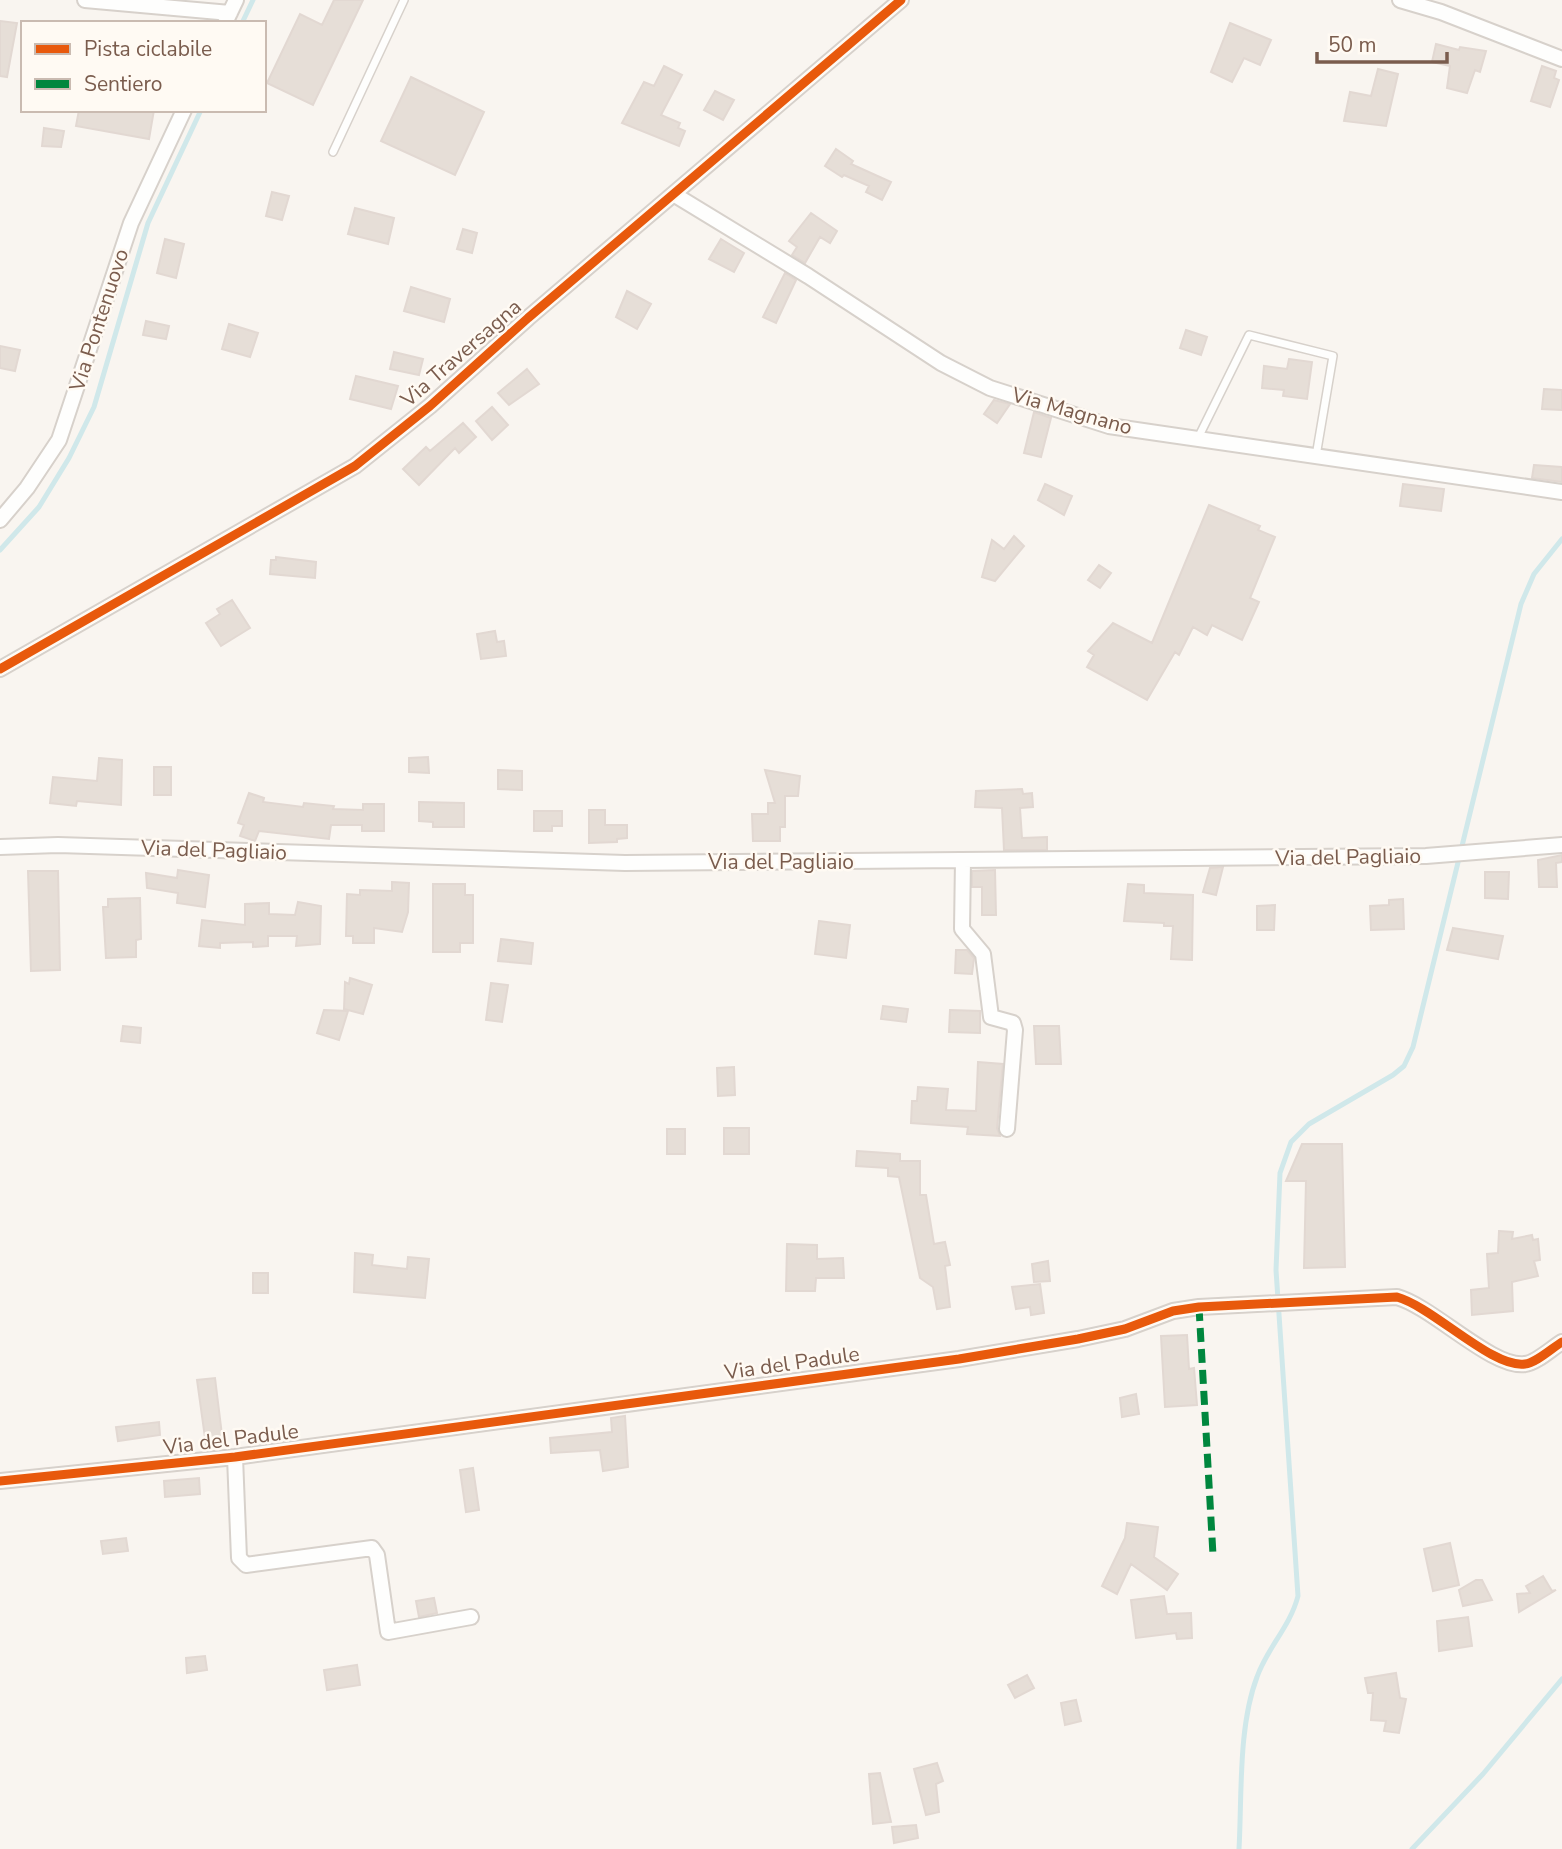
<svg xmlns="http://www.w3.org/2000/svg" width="1562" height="1849" font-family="'Nunito Sans',sans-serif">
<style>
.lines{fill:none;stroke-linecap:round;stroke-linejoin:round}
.stream{stroke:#d0e8ea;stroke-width:5}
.building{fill:#e6ded7;stroke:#e2d8d2;stroke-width:2}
.service-casing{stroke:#d7d1cb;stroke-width:10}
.minor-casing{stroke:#d7d1cb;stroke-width:18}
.service{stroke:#fefefd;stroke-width:7}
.minor{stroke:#fefefd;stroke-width:14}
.quiet{stroke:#00873e;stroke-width:7;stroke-dasharray:14 7;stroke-linecap:butt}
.cycleway-casing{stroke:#fffaf3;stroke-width:13}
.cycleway{stroke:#e8590c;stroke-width:9}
.labels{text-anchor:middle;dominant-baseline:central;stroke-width:5;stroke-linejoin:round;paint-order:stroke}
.street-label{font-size:21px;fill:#7a5c4d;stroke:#fffaf3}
</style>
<rect width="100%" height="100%" fill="#f9f5f0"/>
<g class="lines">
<path class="stream" d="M242,23L253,0
M0,550L39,507L69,458L94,407L148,223L201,110
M1239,1849C1242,1796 1238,1727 1257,1677C1267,1648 1290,1627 1298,1596L1276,1270L1280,1173L1291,1142L1309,1124L1393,1075L1404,1066L1413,1047L1521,604L1534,574L1562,539
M1412,1849L1483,1774L1562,1679"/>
</g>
<path class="building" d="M334,0H363L313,105L267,83L300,14L322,25Z
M0,21L17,23L7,77L0,76Z
M1230,23L1271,40L1260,65L1244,58L1232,82L1211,72Z
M1436,44L1459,50L1460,47L1486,51L1480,72L1475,70L1467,93L1447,88L1450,66L1432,62Z
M664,66L682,75L661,115L680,123L678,128L685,131L679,146L622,123L644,82L654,86Z
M1542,66L1556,71L1554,78L1559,80L1550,107L1531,101Z
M1378,69L1398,74L1386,126L1344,121L1350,92L1371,96Z
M411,77L484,112L455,175L381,141Z
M715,91L734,100L723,120L704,110Z
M79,110H154L149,139L76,126Z
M44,128L64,131L61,147L42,146Z
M836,149L853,161L851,164L891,182L882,200L866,192L869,186L844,175L842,177L825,166Z
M272,192L289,196L282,220L266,216Z
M355,208L394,218L388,244L348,234Z
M811,213L837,231L830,243L820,237L805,263L792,255L797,247L789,241Z
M463,229L477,233L472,253L457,249Z
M165,239L184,244L176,278L157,273Z
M721,239L744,253L734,272L709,259Z
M785,273L796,280L776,323L763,317Z
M411,287L450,299L444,322L404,311Z
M627,291L651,304L637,329L616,317Z
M146,321L169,326L166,339L143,335Z
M229,324L258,333L250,357L222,349Z
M1186,330L1207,337L1201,355L1180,348Z
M0,346L20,350L15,371L0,368Z
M394,352L423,359L419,375L390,369Z
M1289,359L1312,362L1307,399L1283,396L1284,390L1262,388L1264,366L1287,369Z
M527,369L539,384L509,405L498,393Z
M356,376L398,386L391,409L350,399Z
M1544,389L1562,390V410L1542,409Z
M994,400L1010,404L997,423L984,414Z
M492,407L508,425L492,440L476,421Z
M1034,412L1051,418L1041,457L1024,453Z
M463,423L476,437L459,453L455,448L419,485L403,469L426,447L430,451Z
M1534,465L1562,467V482L1532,478Z
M1045,484L1072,496L1064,515L1038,500Z
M1403,484L1444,489L1441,511L1400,506Z
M1209,505L1260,526L1258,530L1275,537L1250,598L1259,602L1242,640L1212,625L1207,635L1193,627L1179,655L1175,652L1147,700L1087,667L1094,655L1088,651L1113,623L1152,643Z
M1014,536L1024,546L995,581L982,577L992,540L1004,549Z
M276,557L316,562L315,578L270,574L271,560H276Z
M1099,565L1111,573L1100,588L1088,580Z
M232,600L250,628L221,646L206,623L220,614L217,609Z
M495,631L497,642L504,641L506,656L481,659L477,634Z
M428,757L429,773L409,772V758Z
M99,758L122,760L121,805L77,801L76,806L50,803L53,777L97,781Z
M154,767H171V795H154Z
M498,770L522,771V790L498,789Z
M765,770L800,776L798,796H785V827H780V841H753L752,814H768V803H775Z
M1022,789L1023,794L1032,793L1033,807L1020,808L1022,838L1047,837V850H1004L1002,808L975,807L976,791Z
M249,793L264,798L263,802L303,807L304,803L334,806L333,809L363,810V804H384V831H362V825H331L329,839L259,831L255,841L240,836L244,825L238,823Z
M419,802L464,803V827H433V822L419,821Z
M589,810H605V825H627V838L617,839V842L589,843Z
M534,811H562V826H552V831H534Z
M1562,855V862L1556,863L1557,887H1539L1538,860Z
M1223,867L1216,895L1203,892L1210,868Z
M178,870L209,875L205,907L177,903L178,893L147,888L146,873L177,878Z
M995,870L996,915H982V887H972V871Z
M28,871H58L60,970L31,971Z
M1485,872H1509L1508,899L1485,898Z
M392,882L409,883L408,912L402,932L374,928V943H353V936H346L347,894L360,895V890L392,891Z
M433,884H465V895H473V943H460V952H433Z
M1128,884L1144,885V893L1193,895L1192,960L1171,959L1173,926H1164V923L1124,921Z
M140,898L141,939L136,940V957L106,958L103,907H108V899Z
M1403,899L1404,929L1371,930L1370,906L1389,905V900Z
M298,902L321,906L320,944L296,946L297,936H268V946L253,947V942L220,943V948L199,946L202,920L245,925V904L269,903V914L295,915Z
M1275,905L1274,930H1257V906Z
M819,921L850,925L846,958L815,954Z
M1453,928L1503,936L1498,959L1447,950Z
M501,939L533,943L531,964L498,961Z
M956,950H967L974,958L972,974L955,973Z
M350,978L372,985L363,1014L344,1009L345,982L349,984Z
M491,983L508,985L502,1022L486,1020Z
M883,1006L908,1009L906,1022L881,1019Z
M324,1010L348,1011L339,1040L317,1033Z
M950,1010L980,1011V1033L949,1032Z
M123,1026L141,1028L140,1043L121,1041Z
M1034,1026H1059L1061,1064H1036Z
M978,1062L1003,1064L997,1128L1000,1136L967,1134L968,1127L911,1123L912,1101H917L918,1087L948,1089L946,1110L976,1111Z
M734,1067L735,1095L718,1096L717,1068Z
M724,1128H749V1154H724Z
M667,1129H685V1154H667Z
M1302,1144H1342L1345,1267L1304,1268L1306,1181H1286Z
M857,1151L900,1154V1161H920V1195H926L934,1244L945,1242L950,1265L945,1266L950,1307L937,1309L933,1287L920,1278L899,1177L888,1176V1168L856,1166Z
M1499,1231L1513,1232L1512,1239L1532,1235L1533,1240L1538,1239L1540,1260L1534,1261L1538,1276L1512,1282L1513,1311L1472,1315L1471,1290L1489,1288L1487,1254L1498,1253Z
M787,1244L817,1245V1259L843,1258L844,1278H816L815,1291H786Z
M355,1253L373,1255L372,1265L407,1269L408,1257L429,1259L425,1298L354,1292Z
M1048,1261L1050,1281L1034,1282L1032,1264Z
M253,1273H268V1293H253Z
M1040,1284L1044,1313L1031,1315L1030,1307L1016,1309L1012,1287Z
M1187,1335L1189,1369L1194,1368L1197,1405L1165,1407L1161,1336Z
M215,1378L223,1443L206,1445L197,1380Z
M1136,1394L1139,1414L1122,1417L1120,1398Z
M625,1416L628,1467L603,1471L600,1450L551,1453L550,1438L612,1432L611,1418Z
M159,1422L160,1435L118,1441L116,1427Z
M473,1468L479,1510L466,1512L460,1470Z
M199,1478L200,1494L165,1497L164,1481Z
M1127,1523L1158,1527L1154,1557L1178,1574L1167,1590L1131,1564L1117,1594L1102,1586L1125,1538Z
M126,1538L128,1551L103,1554L101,1541Z
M1450,1543L1459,1585L1433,1591L1424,1549Z
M1543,1576L1552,1591L1556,1590L1519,1612L1517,1594L1530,1593L1526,1586Z
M1476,1580H1482L1492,1600L1463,1606L1459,1590Z
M1164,1596L1167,1614L1191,1613L1192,1638L1177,1639L1176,1633L1136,1638L1131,1600Z
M434,1598L437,1613L419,1617L416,1601Z
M1468,1617L1472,1646L1439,1651L1437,1621Z
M205,1656L207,1670L187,1673L186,1658Z
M357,1665L360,1685L327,1690L324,1670Z
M1396,1673L1400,1698L1406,1699L1399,1733L1384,1731L1386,1721L1371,1720L1373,1693H1368L1365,1678Z
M1027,1675L1034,1688L1015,1698L1008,1685Z
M1076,1700L1081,1721L1065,1725L1061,1703Z
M937,1763L943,1781L936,1784L939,1812L926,1815L914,1769Z
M880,1773L891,1822L873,1824L869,1774Z
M916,1825L918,1838L894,1843L892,1827Z"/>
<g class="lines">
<defs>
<path id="service" d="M333,152L404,0
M1198,438L1249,335L1333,356L1316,456"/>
<path id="minor" d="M85,0L230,13
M1400,0L1441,12L1562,59
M225,23L236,0
M675,195L808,276L941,363L990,388L1109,426L1562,492
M0,520L27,488L59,440L131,223L184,110
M0,669L355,466L430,406L528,318L901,0
M0,847L58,845L625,863L1426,856L1562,845
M963,860L962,929L983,954L991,1017L1013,1023L1015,1030L1007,1129
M235,1457L239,1558L246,1565L372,1548L377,1555L388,1632L471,1617
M0,1481L235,1457L959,1359L1078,1339L1125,1329L1173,1311L1199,1307L1397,1297C1433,1307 1493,1369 1525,1364C1536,1363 1552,1348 1562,1342"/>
</defs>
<use href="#service" class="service-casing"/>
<use href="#minor" class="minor-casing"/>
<use href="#service" class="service"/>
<use href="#minor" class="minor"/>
<path class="quiet" d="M1199,1307L1213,1555"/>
<defs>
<path id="cycleway" d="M0,669L355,466L430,406L528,318L901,0
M0,1481L235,1457L959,1359L1078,1339L1125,1329L1173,1311L1199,1307L1397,1297C1433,1307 1493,1369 1525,1364C1536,1363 1552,1348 1562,1342"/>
</defs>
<use href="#cycleway" class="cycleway-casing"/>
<use href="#cycleway" class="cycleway"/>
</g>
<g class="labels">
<g class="street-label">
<text transform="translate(99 320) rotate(-72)">Via Pontenuovo</text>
<text transform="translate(461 353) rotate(-41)">Via Traversagna</text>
<text transform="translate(1072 411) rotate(16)">Via Magnano</text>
<text transform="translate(214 850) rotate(2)">Via del Pagliaio</text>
<text transform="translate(1348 857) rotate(-1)">Via del Pagliaio</text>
<text x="781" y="862">Via del Pagliaio</text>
<text transform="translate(792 1363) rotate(-8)">Via del Padule</text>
<text transform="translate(231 1439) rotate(-7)">Via del Padule</text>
</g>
</g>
<rect x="21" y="21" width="245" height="91" fill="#fffaf3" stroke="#cabbb1" stroke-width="2"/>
<rect x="35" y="44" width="35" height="10" fill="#e8590c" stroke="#cabbb1" stroke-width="2"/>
<text x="84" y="56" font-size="21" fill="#7a5c4d">Pista ciclabile</text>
<rect x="35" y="79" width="35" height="10" fill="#00873e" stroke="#cabbb1" stroke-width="2"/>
<text x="84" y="91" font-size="21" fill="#7a5c4d">Sentiero</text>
<path d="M1317 52v10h130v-10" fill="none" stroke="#7a5c4d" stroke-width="3.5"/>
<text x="1328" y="52" font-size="21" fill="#7a5c4d" stroke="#fffaf3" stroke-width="5" paint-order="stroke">50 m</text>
</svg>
